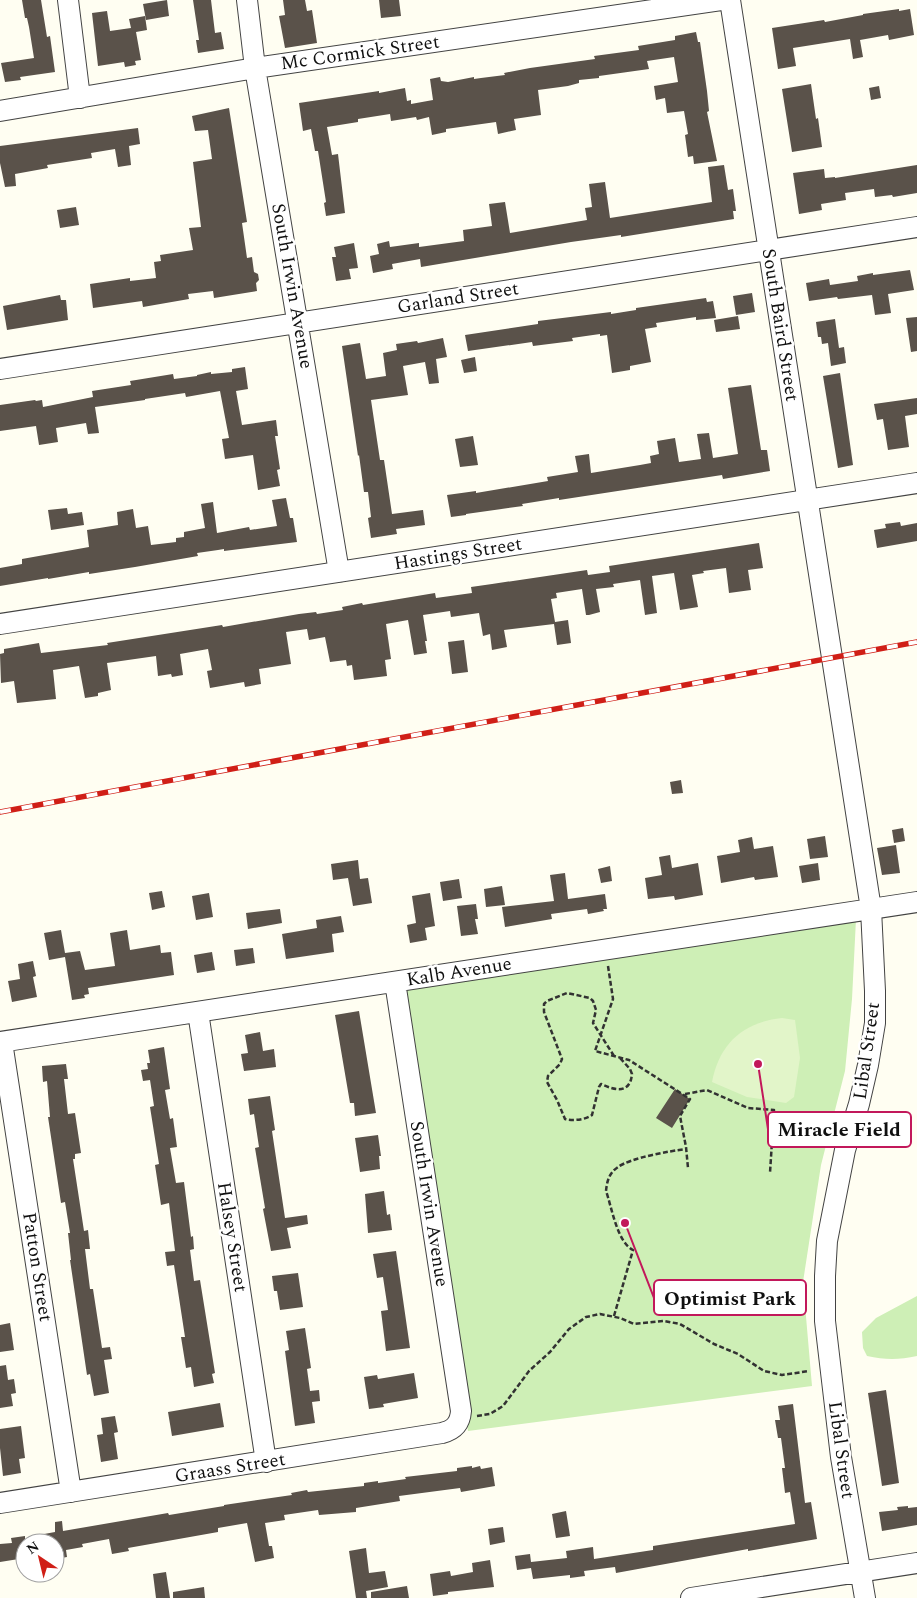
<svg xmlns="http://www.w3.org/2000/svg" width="917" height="1598" font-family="Spectral,serif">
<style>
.green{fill:#ceefb6}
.pitch{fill:#e2f5c9}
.building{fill:#5a524a}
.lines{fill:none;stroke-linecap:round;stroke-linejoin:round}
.minor-casing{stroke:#434343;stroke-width:22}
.path{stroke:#323232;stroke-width:2.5;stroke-dasharray:5 2.5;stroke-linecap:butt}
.minor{stroke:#fff;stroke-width:20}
.rail-casing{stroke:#d01f17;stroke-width:5.5}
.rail{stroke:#fff;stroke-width:4;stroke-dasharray:11;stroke-linecap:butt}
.labels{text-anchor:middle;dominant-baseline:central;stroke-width:5;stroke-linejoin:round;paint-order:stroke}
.street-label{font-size:19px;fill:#101010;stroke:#fff}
.leader{fill:none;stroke:#c2185b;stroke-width:2}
.callout-dot{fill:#c2185b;stroke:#fff;stroke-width:2}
.callout{fill:#fff;stroke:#c2185b;stroke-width:2}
.callout-label{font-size:20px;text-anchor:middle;font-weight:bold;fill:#101010}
</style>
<rect width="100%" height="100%" fill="#fffef2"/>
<path class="green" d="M856,919L852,999L845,1071L821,1165L803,1282L812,1386L468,1431L405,989Z
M917,1296V1356C899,1360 885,1360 867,1356L863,1348L862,1332L876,1318Z"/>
<path class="pitch" d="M782,1018L795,1020L800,1058L794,1097L786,1103L747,1097L712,1082C719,1044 743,1022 782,1018Z"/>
<path class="building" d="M22,0H41L47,37L50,36L55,72L20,77L21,80L5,82L1,63L34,58L29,27L27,18H25Z
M167,0L169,16L146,20L143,4Z
M193,0H211L215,33L221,32L224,49L198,53L196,40H199Z
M283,0H305L307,11L312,10L317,43L285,48L279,16L285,15Z
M379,0H399L401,16L381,18Z
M899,9V11L910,9L914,35L889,40L888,35L860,40L863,57L853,59L850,39L793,48L796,66L778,69L772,28L824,20L825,22L863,15V14Z
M107,11L110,31L131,28L129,19L145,16L147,30L136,32L141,60L135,61L136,65L125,67L124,62L98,66L92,13Z
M696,32L698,42H700L707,91L709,111L707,112L717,161L694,164L693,156L688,157L685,135L688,134L684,111L667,113L665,98L656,100L654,86L678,82L674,57L647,61L649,69L599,76V78L579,80V83L568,86L538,90L541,115L514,119L516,130L498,134L496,122L446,129V132L432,135L429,117L417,120L416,117L391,121L390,114L358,119V122L327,127L332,155L338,154L345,213L326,216L324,203L326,202L318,151H315L311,129L303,131L299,103L379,91V93L405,88L407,101L411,100V104L433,100L430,79L440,77L441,81L448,82L474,77V79L481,78L505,75L504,73L530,68L595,59L594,56L639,50L638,46L675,40V36Z
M811,84L816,119L818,118L822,147L792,152L782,89Z
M879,86L881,98L871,100L869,88Z
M229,108L247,222L242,223L247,258L252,257L254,272L258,274L259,280L256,283L257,291L214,298L213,291L188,294L189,299L143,307L142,301L93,308L90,284L130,278V281L156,278L154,262L161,261L160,255L193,250L189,228L201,227L193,162L212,159L208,130L195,131L192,116Z
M138,128L140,144L129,146L131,165L118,167L115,149L91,153L92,158L47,165L48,168L15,174L16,186L5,187L0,163V146Z
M724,165L728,190L733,189L736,211H733L734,219L621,237V235L571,242L421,267L420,259L392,264L393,269L373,273L370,256L379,254L377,244L389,241L390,247L419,243V247L464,241L463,230L492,226L489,204L505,202L510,233L587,220L585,208L592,207L589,184L605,182L610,218L712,202L708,167Z
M917,165V193L893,197L892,195L875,197L874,189L845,193L846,200L821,204L822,210L799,214L793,173L824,169L825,178L835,177V178Z
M76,207L79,225L60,228L57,210Z
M354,243L358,268L349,269L351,279L336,281L332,257H336L334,247Z
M910,270L914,290L888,294L891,313L875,315L872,295L838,299L837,297L809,301L806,283L829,279L830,285L858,281L857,276L873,273V275Z
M752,293L755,312L736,315L733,296Z
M60,295L61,300H66L68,320L7,330L3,306Z
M706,298L707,302L713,301L716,318L696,320V317L656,323L657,327L645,329L651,362L630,366V370L612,373L607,335L600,336V334L572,338L573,341L533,346L532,342L468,351L465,335L538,324V321L611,312V314L636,310V308Z
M738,316L740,329L716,332L714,320Z
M917,317V351L911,352L906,318Z
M835,319L839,348L844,347L846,363L831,366L828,343L822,344L821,337H818L816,322Z
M443,338L447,357L436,359L439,383L429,384L425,362L403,366L408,395L371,400L380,460H384L392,514L423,510L425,525L396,529L397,534L371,538L368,518L371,517L368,492H364L359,455L358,456L342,346L360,343L366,379L386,376L383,353L397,350L396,344L417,341L418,343Z
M475,357L477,371L464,373L461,360Z
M245,367L248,389L236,391L242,425L276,420L278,436H275L280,469L277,470L280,486L258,490L253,455L225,459L222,439L229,438L220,391L186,397L185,393L145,399V400L95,407L99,433L88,434L86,423L56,428L58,442L39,445L36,426L0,431V405L35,400L36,401L42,400L43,407L93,397L92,391L131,385L130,381L173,374L174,379L197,376V375L211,372V374L232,372V369Z
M840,373L853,465L838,468L823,376Z
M751,385L761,450H767L770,471L723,479L722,475L559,500V498L522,504L523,506L466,514V515L451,517L447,495L476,491V493L548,481L547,477L578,472L575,456L589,454L591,473L640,465L651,463L650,456L659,454L657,441L675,438L679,462L701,459L697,434L709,433L713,458L738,454L728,388Z
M917,398V414L905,416L909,447L888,450L883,419L877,420L874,404Z
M473,436L478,465L460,467L455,439Z
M286,498L290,518H293L297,542L224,551V549L218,550L197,553L198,556L135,567L89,574V572L48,579V578L0,586V568L22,564V559L89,547L87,530L118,525L117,512L133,509L136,528L148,526L151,545L176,542V538L184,537V532L205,528L201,504L213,502L217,533L249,527L250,530L277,526L272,500Z
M67,508L68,514L82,512L84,525L51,530L48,510Z
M900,522L901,526L917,523V541L877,548L874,530L886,528L885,524Z
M759,543L763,568L748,570L751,590L729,593L726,568L703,571L704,573L692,575L698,607L680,610L674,573L652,576L657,613L645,615L640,580L613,584L614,587L596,589L600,612L589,615H586L582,589L556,593L557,598L551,599L555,622L568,620L571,643L557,645L554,624L504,630L507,647L492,650L490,634L483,636L479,613L451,617L450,611L423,615L427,641H425L427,653L414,655L408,620L386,624L391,659L385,660L387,676L354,680L352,665L347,666L346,660L330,662L325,637L309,640L307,629L286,632L291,664L259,669L261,684L245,687L244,682L210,688L207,671L212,670L208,649L180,654L183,675L172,677L171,674L158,676L156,656L107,663L111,690L98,693V696L85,698L79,666L53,670L56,699L17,703L14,681L1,683L0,654L4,653V649L39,643L41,653L108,645L107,643L222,625L223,627L299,614L316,612L317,614L343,610L342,607L362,603L363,605L435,593L436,598L472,593L471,587L492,584L587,570L588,575L610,572L609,566Z
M464,640L468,672L452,674L448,642Z
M681,780L683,793L672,794L670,782Z
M903,828L905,841L894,843L892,830Z
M825,836L828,857L810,859L807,839Z
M752,837L754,849L773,846L778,877L755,880L754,877L721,883L717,856L740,852L738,840Z
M896,845L900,873L882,875L877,848Z
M670,855L672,868L698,863L703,895L675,900L674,896L648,899L645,878L662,875L659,857Z
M358,860L360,879L368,878L372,903L353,906L348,878L333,880L331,864Z
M818,863L820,880L802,883L799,866Z
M610,866L612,881L601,883L598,869Z
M565,873L568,899L605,894L607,909H603L604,911L588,914L587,909L551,914L552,919L505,927L502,907L554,901L550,875Z
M459,879L462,898L443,901L440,882Z
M502,886L505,905L486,907L484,889Z
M162,891L165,907L152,910L149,893Z
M209,893L213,917L196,920L192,896Z
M430,893L435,926L425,928L427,940L410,943L407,925L416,923L412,896Z
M476,904L478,919H475L478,934L461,936L457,906Z
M280,909L282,923L248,929L246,913Z
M341,916L344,932L332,934L334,952L286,959L282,934L317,928L316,920Z
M61,930L65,953L80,951L85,970L115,966L110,933L127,930L130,950L160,945L161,953L171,952L174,975L88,988L89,994L84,995L85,998L72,1000L65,957L49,960L44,933Z
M253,948L255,963L236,966L234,950Z
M212,952L215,970L197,973L194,955Z
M33,961L36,976L33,977L37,997L12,1002L8,981L20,979L18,964Z
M359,1011L376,1113L355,1116L354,1103H350L335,1015Z
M260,1032L263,1051L274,1049L276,1067L244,1071L241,1054L248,1053L245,1035Z
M164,1047L170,1089L165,1090L170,1119L173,1118L177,1147L170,1148L176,1183L184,1182L191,1237L193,1236L194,1249L190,1250L194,1281L200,1280L215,1373L212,1374L214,1383L194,1387L191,1367L186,1368L181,1337H185L174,1265L167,1266L165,1252L175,1251L169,1203L161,1205L155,1165L159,1164L150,1107L154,1106L150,1080L143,1081L141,1070L148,1069L147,1063H150L148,1050Z
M66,1064L68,1079H64L68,1114L75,1113L81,1153L75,1154V1159H73L84,1231L88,1230L90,1249H85L90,1289H93L102,1348L110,1347L112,1359L104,1360L109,1393L94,1396L90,1374L87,1375L70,1260H71L68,1233H70L65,1202L61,1203L48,1117H50L47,1081L43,1082L42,1066Z
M675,1089L690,1099L672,1128L656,1118Z
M270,1096L275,1130L272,1131L285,1218L307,1215L308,1224L287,1228L291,1248L271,1251L263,1209L265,1208L255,1148L259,1147L254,1114L250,1115L248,1099Z
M378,1135L381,1156H379L380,1169L360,1172L355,1138Z
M384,1191L387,1215L390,1214L392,1230L368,1233L365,1194Z
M396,1251L410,1348L386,1351L381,1311L388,1310L383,1277L377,1278L373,1254Z
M298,1273L303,1307L280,1310L277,1291H274L272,1276Z
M10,1323L14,1350L0,1352V1325Z
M305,1328L311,1368L307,1369L310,1391L319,1390L320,1401L312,1402L315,1423L295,1426L285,1351L289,1350L286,1331Z
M6,1365L8,1380L14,1379L16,1393L11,1394L13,1406L0,1408V1366Z
M414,1373L418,1398L383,1404L384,1407L369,1409L364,1377L377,1375L378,1379Z
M886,1390L899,1483L882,1486L868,1393Z
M220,1403L224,1427L172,1436L168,1412Z
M793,1404L805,1503L811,1502L817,1539L748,1551V1549L616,1573L615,1567L584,1571L585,1576L570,1578V1575L533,1579L531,1568L517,1570L515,1556L530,1554L531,1562L567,1558L566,1551L593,1547L594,1559L653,1550V1546L795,1524L790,1492L785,1493L782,1468H785L781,1438H778L775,1420H780L778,1406Z
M115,1416L118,1432L114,1433L118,1459L101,1462L97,1435L103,1434L101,1418Z
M21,1426L25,1458L19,1459L21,1473L3,1476L0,1448V1429Z
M472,1466V1468L480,1466L481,1469L492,1467L495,1486L461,1492L460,1488L399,1496L400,1501L356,1508V1512L319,1515L318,1510L284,1515L285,1520L265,1523L269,1546H272L274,1558L255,1562L247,1523L218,1528V1532L128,1548L129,1551L112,1554L109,1539L82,1544L83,1547L66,1550L67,1557L55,1559V1543H28V1537L55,1532V1522L62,1521L63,1531L168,1513L169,1515L224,1506V1505L292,1495L291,1493L307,1490L308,1492L364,1486V1483L378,1481V1483L406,1479L405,1477L457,1471V1468Z
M908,1506V1508L917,1507V1525L882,1531L879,1512L898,1510L897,1507Z
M566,1511L570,1536L556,1538L552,1514Z
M503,1527L505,1542L490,1545L488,1529Z
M25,1536V1558L0,1562V1544L12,1543L11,1538Z
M366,1548L369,1573L385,1571L388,1587L366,1591L367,1598H356L349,1551Z
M490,1560L494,1587L448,1592V1594L433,1596L430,1574L450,1571L451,1576L473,1572L472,1563Z
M166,1572L170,1598H156L153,1574Z
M407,1586L409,1598H371V1592Z
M204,1587L205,1598H173V1592Z"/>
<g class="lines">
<defs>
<path id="minor" d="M68,0L80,98
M247,0L255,68L339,572
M730,0L871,909L875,991V1023L868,1065L859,1104L845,1150L827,1241L825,1276V1321L841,1457L865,1598
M0,111L255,68L721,0
M0,369L917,227
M0,624L917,483
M198,1012L266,1462
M0,1042L917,902
M2,1042L71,1492
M0,1503L442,1433C454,1430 460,1424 461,1411L395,982
M691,1598L917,1563"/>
</defs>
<use href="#minor" class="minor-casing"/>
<path class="path" d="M608,966L613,999L595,1051L629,1060L690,1099L680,1116L686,1147L688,1168
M614,1056L593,1023L596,1010L593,1001L590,998L567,993L547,1001L544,1004V1012L562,1059L560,1064L548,1076L547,1082L557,1100L565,1119C573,1121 585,1120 592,1115L599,1087L601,1084C614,1090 630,1095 632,1074L630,1069L620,1058
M685,1094L707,1090L748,1108L774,1110L770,1173
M614,1316L633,1250C617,1242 612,1208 606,1191C607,1181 609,1173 618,1167C630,1158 670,1151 686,1149
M477,1416L490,1414L503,1406L529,1371L550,1352L569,1329L586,1317L600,1314L620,1318L634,1324L664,1321L680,1324L714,1344L738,1354L764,1371L782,1375L809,1371"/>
<use href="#minor" class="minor"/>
<defs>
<path id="rail" d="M0,812L917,642"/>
</defs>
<use href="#rail" class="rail-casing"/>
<use href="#rail" class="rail"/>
</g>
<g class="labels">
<g class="street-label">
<text transform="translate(360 53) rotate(-8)">Mc Cormick Street</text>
<text transform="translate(292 286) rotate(80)">South Irwin Avenue</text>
<text transform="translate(458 298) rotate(-9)">Garland Street</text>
<text transform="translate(780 325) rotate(81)">South Baird Street</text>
<text transform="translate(458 554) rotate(-9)">Hastings Street</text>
<text transform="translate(459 972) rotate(-9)">Kalb Avenue</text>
<text transform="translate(867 1051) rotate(-82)">Libal Street</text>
<text transform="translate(429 1204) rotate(81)">South Irwin Avenue</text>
<text transform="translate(232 1237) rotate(81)">Halsey Street</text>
<text transform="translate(37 1267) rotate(81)">Patton Street</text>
<text transform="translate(841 1450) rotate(82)">Libal Street</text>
<text transform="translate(230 1468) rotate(-9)">Graass Street</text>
</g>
</g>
<path class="leader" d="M758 1064L768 1129M625 1223L654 1298"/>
<g class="callout-dot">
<circle cx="758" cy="1064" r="5"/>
<circle cx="625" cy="1223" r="5"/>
</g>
<g class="callout">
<rect x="768" y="1112" width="143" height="35" rx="5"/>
<rect x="654" y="1280" width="152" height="35" rx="5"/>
</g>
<g class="callout-label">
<text x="839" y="1136">Miracle Field</text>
<text x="730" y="1305">Optimist Park</text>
</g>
<g transform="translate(40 1558) rotate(325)"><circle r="24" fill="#ffffff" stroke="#9f9f9f"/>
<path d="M0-4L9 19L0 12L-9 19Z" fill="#d01f17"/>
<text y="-8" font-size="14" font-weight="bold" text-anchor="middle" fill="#101010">N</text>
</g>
</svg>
